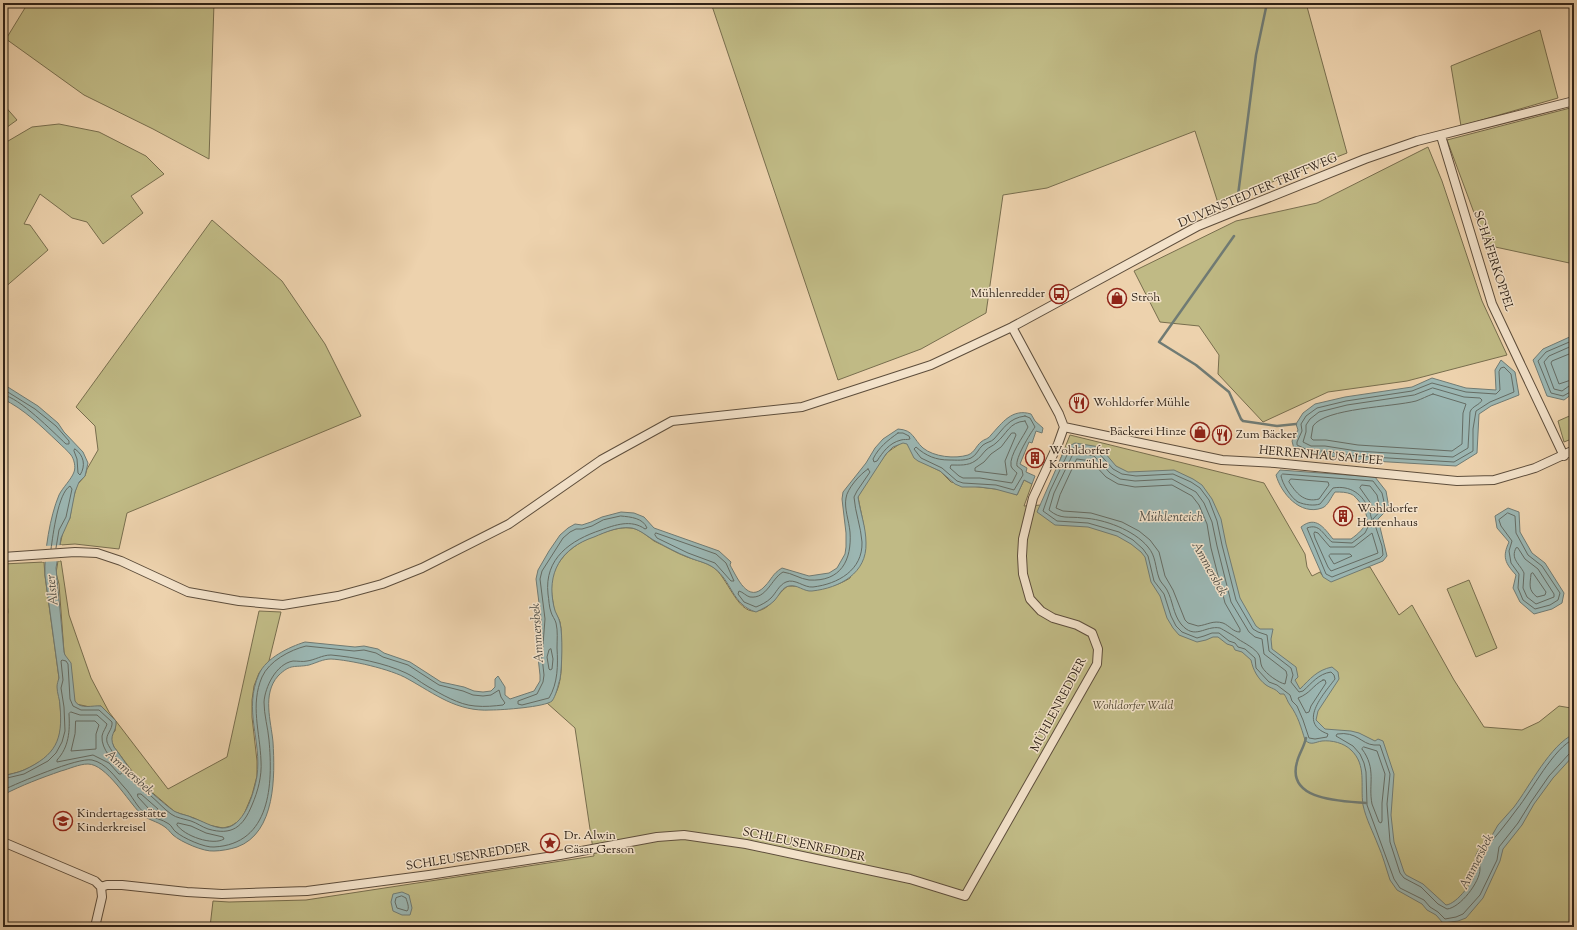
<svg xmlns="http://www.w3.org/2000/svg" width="1577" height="930" font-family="'Sorts Mill Goudy',serif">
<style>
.green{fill:#c0ba85;stroke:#786e4e}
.water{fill:#9bb6b2;stroke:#707b74}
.pier{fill:#edd2ad}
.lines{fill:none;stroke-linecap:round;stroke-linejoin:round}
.shore{stroke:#656c64;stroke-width:1}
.stream{stroke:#707b74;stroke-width:2.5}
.minor-casing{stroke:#5e4e3c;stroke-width:10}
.minor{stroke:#f3e2ca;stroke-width:8}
.labels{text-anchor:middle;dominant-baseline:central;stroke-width:3;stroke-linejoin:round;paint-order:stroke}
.street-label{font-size:12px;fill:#2f2217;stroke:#f3e2ca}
.poi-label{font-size:12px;fill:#2f2217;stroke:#f3e2ca;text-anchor:start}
.park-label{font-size:12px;font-style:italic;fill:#534832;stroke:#f3e2ca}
.water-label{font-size:13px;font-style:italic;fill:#4f4e46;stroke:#f3e2ca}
</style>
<rect width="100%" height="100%" fill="#edd2ad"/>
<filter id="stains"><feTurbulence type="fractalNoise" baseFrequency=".005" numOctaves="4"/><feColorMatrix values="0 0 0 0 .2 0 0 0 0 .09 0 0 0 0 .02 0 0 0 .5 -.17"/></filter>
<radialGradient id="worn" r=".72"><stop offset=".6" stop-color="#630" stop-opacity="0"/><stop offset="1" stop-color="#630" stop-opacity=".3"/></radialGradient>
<path class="green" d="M28,3H214L209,159L153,129L84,95L6,39Z
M711,3H1306L1347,153L1218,203L1195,131L1047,188L1003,195L986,313L921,349L838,380Z
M1540,30L1558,98L1461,126L1451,66Z
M3,104L17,120L3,130Z
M1574,107V264L1486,245L1447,140Z
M59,124L99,132L146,156L164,174L131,196L143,213L103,244L87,222L72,218L40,194L24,224L30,225L48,250L3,289V144L32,127Z
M1428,147L1442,181L1482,301L1507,355L1407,381L1328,392L1263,422L1218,374L1219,355L1199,326L1160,322L1134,271L1236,221L1317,203Z
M212,220L282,281L325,344L361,416L127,513L119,549L75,544L60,545L63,531L70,518L72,503L77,485L85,476L87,469L98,450L95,426L76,407Z
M1574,414V438L1564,442L1558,421Z
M1070,435L1264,483L1305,554L1307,567L1312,576L1320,572L1322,575L1370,567L1399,615L1412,605L1454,680L1484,727L1522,730L1539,722L1559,706L1571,708L1574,706V927H210L213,901L229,902L306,900L594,856L575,728L547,703C563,694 562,662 561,647C561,639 562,630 560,622C559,618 555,614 554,609C553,601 551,592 551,585C552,564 570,547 587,539C600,534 617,526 631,528C640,529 647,536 654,541C665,546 676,553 687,557C695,560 705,562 713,567C727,576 737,613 755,611C770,611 777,593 788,586C811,586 828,592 850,578L864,527L858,497C861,489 882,458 888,452C894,447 900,445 905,439L930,466L940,471L951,482L971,486L1004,490L1017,495L1024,480L1032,484L1024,506L1042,505Z
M58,561H61L69,615L91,678L109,712L168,789L227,757L259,611L281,612L269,661L259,673L254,686L252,700V717L257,761V776L252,795L242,819L231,826L223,828L208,825L194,818L175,812L141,783L114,747L111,741V735L115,731L116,721L101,706L90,707L76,704L74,699L64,652L59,584L56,573Z
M44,562L45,576L59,678C58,722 75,748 24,770C17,773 10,774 3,776V633L8,612L3,564Z
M1469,580L1497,648L1476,657L1447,589Z"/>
<path class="water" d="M1574,335V390L1572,394L1564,400L1547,396L1533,360L1543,349Z
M1501,360L1515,372L1519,395L1491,406L1479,414L1477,453L1456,466L1356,460L1324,455H1309L1294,449L1292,441L1298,430L1296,424L1303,413L1315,404L1345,397L1412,387L1432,378L1466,388L1496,390L1495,370Z
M3,384L38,406L58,423L64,432L83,452L88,463L85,476L79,482L75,492L70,518L61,538L56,568L64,652L65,655L71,663L75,701C80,710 93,705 101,706L116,721C117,733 108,734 114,747C123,758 131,773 141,783C146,788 172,811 176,812C182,815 188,815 193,818C203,821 211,827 222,828C244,829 254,793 257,776C262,741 243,710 259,674C266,658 289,647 305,642L355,647L364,646L378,649L384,653L410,662L441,682L464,687L474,691L483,692L491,691L495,687V679L498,676L505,687V695L510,699L534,691L540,681V675L538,657L541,619L536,579L538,570L549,551L560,535L568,528L575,524L582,525L591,522L602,517L621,512L634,513L644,517L654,528L719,551L731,562L730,565C737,577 748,605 765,586C772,579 772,574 782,568L809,576L829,573L837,568L845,554L846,547V533L842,499L843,492L866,463L875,448L883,439L898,429C914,430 913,439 923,448C934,457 955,459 968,455C975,452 976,446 981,442C984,439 989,439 991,435C1002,423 1012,408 1031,414L1035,421L1043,428L1042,433L1036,431L1032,443L1029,442L1020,464L1027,468L1026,472L1035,476L1032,484L1024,480L1017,495L995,489L979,487H962L955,484L940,471L918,461L914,458L907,444L903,443L893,447L886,454L858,497C860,512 866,527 866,543C867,573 840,588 812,591C804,592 797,584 789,586C782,587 779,596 774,601C769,606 762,609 756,612C732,605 732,581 714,568C706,562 696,561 688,557C677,553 667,547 657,542C649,538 641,530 632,528C619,526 606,532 594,537C561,548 546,573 554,607C555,613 559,617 560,623C563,635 562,667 560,679C558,685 556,696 552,701C545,707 502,710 491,710C457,712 435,694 408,679C391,669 350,660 331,659C323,659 316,663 309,665C294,668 291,663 278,676C262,694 271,721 273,742C275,775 276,833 237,847C231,849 221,851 214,851C204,852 181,842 173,835C170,832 168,829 165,827C157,821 147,820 140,813C128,801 106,764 88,764C79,764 69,769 61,771C41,778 22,785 3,795V776C10,774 17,773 24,770C56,755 63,740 60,706C60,700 57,693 57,687C57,684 58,681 59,678L45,575C44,553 50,516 59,495C63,487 71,480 74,472C76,467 74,459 71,455C67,450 62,446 58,442C41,426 24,409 3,399Z
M1075,443L1100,447L1116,466L1128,472L1174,470L1193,479L1202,485L1212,499L1221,519L1226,544L1240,598L1256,626L1260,629H1273L1271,639L1272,649L1296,667L1298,677L1295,680L1300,689C1310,679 1317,670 1332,667L1338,672L1339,679L1318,711L1316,720L1325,729L1351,731L1359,733L1375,741L1378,739L1383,741L1394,774L1391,815L1394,842L1404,872L1406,875L1423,884L1446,905C1457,904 1475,880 1476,869C1476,862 1473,860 1478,851C1480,847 1485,844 1488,841C1492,836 1495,830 1498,825C1503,819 1509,813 1514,807C1530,786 1550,745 1574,734V755L1553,778L1534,804L1522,825L1503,849L1500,861L1483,898L1466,918L1458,921L1443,923L1436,915L1427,910L1422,904L1397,890L1390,880C1386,868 1383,856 1378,845C1373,832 1366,819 1363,805C1360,785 1367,765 1351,750C1344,743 1332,740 1322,741C1315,742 1311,746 1305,740C1301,727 1298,716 1290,705C1287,701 1287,698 1284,694H1280C1275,688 1272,689 1266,685C1258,679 1253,670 1251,660L1242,652L1235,650L1233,646L1227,644L1218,637H1213L1206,640L1197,642L1179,635L1173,628L1167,618L1160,596L1151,582L1145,557L1141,552L1131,544L1117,536L1088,527L1055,525L1037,512L1064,451L1069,446Z
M1280,470L1375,477L1386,491L1389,508L1378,519L1387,556L1383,561L1331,582L1323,577L1301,527C1316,515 1324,528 1333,539H1351C1358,534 1365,528 1367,520C1368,513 1357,496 1351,494C1346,492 1341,492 1335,492C1331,497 1328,506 1322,508C1300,516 1281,493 1276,475Z
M1508,508L1519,512L1520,532L1532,553L1545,563L1564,593L1562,603L1552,609L1534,614L1520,602L1513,588L1516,575C1505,563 1502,557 1509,542L1497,528L1495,516Z
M402,892L409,895L412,908L410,915H402L393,911L391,902L393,894Z"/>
<path class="pier" d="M62,545L60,561L42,562L45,546Z"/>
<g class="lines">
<path class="shore" d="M1574,340L1546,352L1538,361L1551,393L1563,396L1574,390
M1574,345L1549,356L1544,362L1554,389L1562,391L1569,386L1574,385
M1574,352L1552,361L1551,363L1559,384L1574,379
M1501,368L1504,367L1511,374L1514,392L1490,402L1476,411L1473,429V451L1454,462L1356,456L1324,451H1310L1297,445V442L1302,431L1301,424L1306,416L1317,408L1346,401L1412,391L1432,383L1466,392L1496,394L1500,390L1499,372Z
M1433,388L1464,397L1480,398L1482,400C1480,405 1472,406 1470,412L1468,448L1453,457L1357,451L1325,446H1311L1303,442L1306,432V425L1310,419L1319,412L1347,405L1414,395Z
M3,389L35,409L56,426L69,441V444H66C53,432 19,397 3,395
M1433,394L1466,404L1463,413L1462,444L1452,451L1358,445L1326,440H1313L1311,438L1313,426C1325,408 1393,407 1416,401C1422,399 1427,396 1433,394Z
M1025,416L1030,418L1035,427C1030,434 1015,458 1017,466L1022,470L1023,475L1014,490L996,485L963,483L957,481L942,468L921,458L914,449L916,447C926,456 936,460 949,460C957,460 964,461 971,458C977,455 978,449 983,445C987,442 991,442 994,439C1004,428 1009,418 1025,416Z
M1025,421L1028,427C1024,436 1009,455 1011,466C1012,469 1015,471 1017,473L1012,483L980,478H963L959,476L950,468L951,465C959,465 968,466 975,461C980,458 982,454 986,450C989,447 993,446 996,443C1007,434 1009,422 1025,421Z
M898,433H903L909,436L910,439C907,440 904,439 901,440C889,443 883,452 877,461L874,462L873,459C879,447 887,441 898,433Z
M1012,433H1015L1016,435L1005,461L1007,475L975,471V468L984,462L991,454L1001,447Z
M1076,447L1097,451L1113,469L1122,474L1136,476L1173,474L1191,482L1200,488L1209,500L1217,521L1222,545L1236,600L1253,629L1258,632L1267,635L1269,651L1291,668L1293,675L1291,682L1299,692L1303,691C1312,683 1318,674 1331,672L1334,675L1335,679C1323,695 1297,723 1328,734L1327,737L1315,739L1309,738L1303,720L1297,706L1292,701L1290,695L1277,685L1269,682L1256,668L1255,658L1245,649L1238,647L1235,643L1229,641L1219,633H1212L1204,636L1197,638L1182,632L1176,626L1171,616L1164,594L1154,581L1148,556L1143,549L1133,540L1119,532L1088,523L1057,521L1043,511L1050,491L1068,453L1071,449Z
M75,449C84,455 86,466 80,475L78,473L77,459L74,451Z
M1077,452L1094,456L1110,473L1120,479L1135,481L1172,479L1196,492L1204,503L1212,522L1217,546L1231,602L1249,632L1255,637L1262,639L1264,654L1286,671L1287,675L1285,684C1279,683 1266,674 1262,667C1260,663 1261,659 1259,655C1255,648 1244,643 1238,639C1236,637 1222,629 1220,628C1205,625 1195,641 1181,624C1173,614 1173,601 1167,590C1165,586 1160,582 1159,578C1155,567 1156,556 1148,547C1134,530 1104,519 1083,518C1068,516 1061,520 1049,510L1054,493L1072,456Z
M1077,459L1091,461L1106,477L1118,484L1135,487L1172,485L1192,496L1199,505L1207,524L1211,548L1225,603L1240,629V632C1233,632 1230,626 1223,623C1213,620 1207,625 1198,626L1188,623L1185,620L1173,590L1165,576L1159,552L1150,540L1139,531L1122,522L1091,513L1063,511L1056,508L1060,495Z
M868,469L870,472L857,491L854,497C855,512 861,527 862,542C863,570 838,584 813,587C804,588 795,578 786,582C779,585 776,593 771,598C767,602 761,605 756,607L744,602L738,594L739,591C743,592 746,596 750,597C767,599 771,579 783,572C792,573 800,579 809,580C841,582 852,560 850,532C849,521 844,508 846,498C847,489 860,474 868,469Z
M1283,474L1373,481L1382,493L1385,506L1373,519L1382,546L1383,555L1380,558L1332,577L1326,574L1307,528C1320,523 1323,535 1332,542L1352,543L1365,533L1372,519C1370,516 1371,513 1369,510C1363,494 1350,485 1333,488L1320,504C1314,506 1305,505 1298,502C1291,498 1282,483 1281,476Z
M1291,479L1328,482L1329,485L1319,499C1304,503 1296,493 1289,482Z
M1362,485L1370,486L1377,495L1379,504L1377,508H1374L1360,488Z
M1508,513L1515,516L1516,533L1528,555L1542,566L1560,593L1558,600L1550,605L1535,609L1523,600L1518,588L1519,574L1511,563L1509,551L1512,541L1501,526L1499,520Z
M621,516C631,517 643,518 647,528L645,529C631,519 615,525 601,530C571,540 544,558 548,594C549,600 549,607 551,612C552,616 555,619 556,623C558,631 557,640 557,648C558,665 558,683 549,698L522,705L518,704V701L537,694L543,682L544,675L542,657L545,619L540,579L542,571L563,538L570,532L576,529H582L592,526L603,520Z
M1315,532L1318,533L1330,547H1354L1372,533L1378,553L1331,571L1328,567L1315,538L1314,534Z
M656,533L716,554L726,563L734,581H731L715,563L688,553L657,538L655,535Z
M1518,548L1525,559L1538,569L1554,594V597L1536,604L1527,597L1523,588L1524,573C1520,564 1510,559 1516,548Z
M51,549C53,535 58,493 70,486L72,489L66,517L59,530L56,548
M1331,554H1350L1352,556L1334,564L1329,556Z
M1533,573L1546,592L1545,595L1537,597C1528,590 1530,585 1531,574Z
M551,649L553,659L552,669L550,670L549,669L547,657L549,650Z
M1323,680H1325L1326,683L1311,706L1309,712L1306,713L1298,698C1311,693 1312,686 1323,680Z
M71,712L80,715H97L107,724C106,728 103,731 102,736C101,750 114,761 122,772L121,774H119L109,763L93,755L57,762V760C69,747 70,731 69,714Z
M76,721H95L99,725L96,734V749L71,751L75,734Z
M1574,739C1554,747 1531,792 1517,809C1506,824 1495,838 1482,852C1477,857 1480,863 1480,869C1480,882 1460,908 1447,909L1438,904L1421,887L1404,878L1400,873L1390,842L1387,804L1390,774L1380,745C1378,745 1376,745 1374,745C1361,744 1357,731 1337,734L1336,736L1353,746L1360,754L1364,763L1366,772L1367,805L1394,879L1400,888L1424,900L1430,907L1438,912L1445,919L1456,917L1463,914L1480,895L1497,860L1499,847L1518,823L1531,802L1549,776L1569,754L1574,753
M1364,747L1377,751L1385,774L1382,803V821L1381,823L1379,822C1377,816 1374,810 1372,804C1368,784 1377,769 1362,749Z
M3,779L24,774L48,761L56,753L62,742L65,731L64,707L61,688L63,680L61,661L62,660L66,661L68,664L70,699L73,706L81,710H99L112,722C113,730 105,734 107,742C109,749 133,781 139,786C143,790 147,793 151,796C158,802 164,809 171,814C176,818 185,819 191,821C197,823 202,827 208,829C232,836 243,827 252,805C258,791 262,776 261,761C260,732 250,705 262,677C269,661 290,650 306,646L354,651L364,650L376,653L383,657L408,665L439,685L463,691L473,695L483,696L491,695L499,690L501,697L505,703L503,705C494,706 485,707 475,706C459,705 441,694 427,686C420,682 413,676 406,673C385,663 354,657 331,655C322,655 315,660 307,661C303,662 298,661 293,661C276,664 265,687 264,702C264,715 268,728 269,740C273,784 271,844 214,847C205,848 183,838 176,832C173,830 172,826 169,824C162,819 153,818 146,814C137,808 132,795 124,787C115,777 106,763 92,760C78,757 18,783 3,790
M138,794H141L158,809V811L149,809L138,797Z
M178,823L191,826L206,833L223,837L224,839C213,846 184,836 177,825Z
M402,896L406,898C407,902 410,908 407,911L397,908L395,902L396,898Z"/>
<path class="stream" d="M1238,195L1256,55L1267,3
M1234,236L1159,342L1196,365L1229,392L1241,419L1243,421L1277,426L1296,424
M1306,738C1304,747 1299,754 1297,762C1286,801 1342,801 1366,803"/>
<defs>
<path id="minor" d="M1441,136L1492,304L1564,456
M1064,427L1222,460L1275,463L1457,481L1494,480L1535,468L1574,450
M3,557L75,552L97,553L121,561L188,592L239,601L283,605L338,596L382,584L422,568L509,524L601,460L672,421L802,407L931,365L1012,327L1198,226L1365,159L1417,141L1574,101
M3,842L95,881L101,887
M101,887L107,885H122L187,892L222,894L307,891L429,875L560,855L657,837L684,835L746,844L910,879L965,896L1097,664L1098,649L1092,633L1077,625L1053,618L1041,611L1030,599L1023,574L1022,556L1023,539L1033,498L1058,444L1064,427L1059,414L1012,327
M95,927L102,897L101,887"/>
</defs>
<use href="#minor" class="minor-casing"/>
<use href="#minor" class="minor"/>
</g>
<defs>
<symbol id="bus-ring" viewBox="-11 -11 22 22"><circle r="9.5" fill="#f3e2ca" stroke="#8f2418" stroke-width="1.5"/><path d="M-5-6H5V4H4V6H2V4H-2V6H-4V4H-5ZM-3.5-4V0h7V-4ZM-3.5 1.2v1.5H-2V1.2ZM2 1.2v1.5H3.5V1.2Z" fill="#8f2418"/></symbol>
<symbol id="shop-ring" viewBox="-11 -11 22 22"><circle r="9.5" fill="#f3e2ca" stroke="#8f2418" stroke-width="1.5"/><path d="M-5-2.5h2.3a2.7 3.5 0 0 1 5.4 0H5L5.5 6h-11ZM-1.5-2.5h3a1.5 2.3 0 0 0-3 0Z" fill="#8f2418"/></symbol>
<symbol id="restaurant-ring" viewBox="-11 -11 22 22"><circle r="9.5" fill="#f3e2ca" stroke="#8f2418" stroke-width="1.5"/><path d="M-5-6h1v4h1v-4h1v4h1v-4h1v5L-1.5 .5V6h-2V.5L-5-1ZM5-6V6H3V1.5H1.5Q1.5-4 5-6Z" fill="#8f2418"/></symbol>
<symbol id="building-ring" viewBox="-11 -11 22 22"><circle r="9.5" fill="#f3e2ca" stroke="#8f2418" stroke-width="1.5"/><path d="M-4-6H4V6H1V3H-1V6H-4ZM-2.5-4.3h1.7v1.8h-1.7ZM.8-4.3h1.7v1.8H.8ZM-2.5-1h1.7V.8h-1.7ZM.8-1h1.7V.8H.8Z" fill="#8f2418"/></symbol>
<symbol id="school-ring" viewBox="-11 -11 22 22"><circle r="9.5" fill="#f3e2ca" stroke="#8f2418" stroke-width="1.5"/><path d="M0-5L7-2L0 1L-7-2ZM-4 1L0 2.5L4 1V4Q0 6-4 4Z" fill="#8f2418"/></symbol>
<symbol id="sight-ring" viewBox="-11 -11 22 22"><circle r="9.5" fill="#f3e2ca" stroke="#8f2418" stroke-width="1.5"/><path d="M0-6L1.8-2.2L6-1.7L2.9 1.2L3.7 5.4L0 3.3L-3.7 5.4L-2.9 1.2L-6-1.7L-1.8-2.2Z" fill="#8f2418"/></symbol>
</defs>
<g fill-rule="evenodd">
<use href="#bus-ring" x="1048" y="283" width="22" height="22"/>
<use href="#shop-ring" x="1106" y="287" width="22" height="22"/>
<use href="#restaurant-ring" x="1068" y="392" width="22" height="22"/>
<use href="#shop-ring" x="1189" y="421" width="22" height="22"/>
<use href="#restaurant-ring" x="1211" y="424" width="22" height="22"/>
<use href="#building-ring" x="1024" y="447" width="22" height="22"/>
<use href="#building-ring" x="1332" y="505" width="22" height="22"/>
<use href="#school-ring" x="52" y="810" width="22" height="22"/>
<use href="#sight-ring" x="539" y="832" width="22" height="22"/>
</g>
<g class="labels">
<g class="street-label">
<text transform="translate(1258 191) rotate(-23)">DUVENSTEDTER TRIFTWEG</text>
<text transform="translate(1493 261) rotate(72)">SCHÄFERKOPPEL</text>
<text transform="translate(1321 456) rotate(5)">HERRENHAUSALLEE</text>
<text transform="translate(1059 705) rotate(-62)">MÜHLENREDDER</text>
<text transform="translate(804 845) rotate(12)">SCHLEUSENREDDER</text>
<text transform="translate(468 857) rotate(-9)">SCHLEUSENREDDER</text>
</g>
<g class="poi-label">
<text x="1045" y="294" text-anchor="end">Mühlenredder</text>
<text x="1131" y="298">Ströh</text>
<text x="1093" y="403">Wohldorfer Mühle</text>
<text x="1186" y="432" text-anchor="end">Bäckerei Hinze</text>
<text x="1236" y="435">Zum Bäcker</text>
<text x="1049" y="451">Wohldorfer<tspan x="1049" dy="14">Kornmühle</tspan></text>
<text x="1357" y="509">Wohldorfer<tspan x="1357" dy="14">Herrenhaus</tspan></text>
<text x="77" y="814">Kindertagesstätte<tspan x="77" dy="14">Kinderkreisel</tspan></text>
<text x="564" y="836">Dr. Alwin<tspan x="564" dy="14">Cäsar Gerson</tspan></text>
</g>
<g class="park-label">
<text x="1133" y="706">Wohldorfer Wald</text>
</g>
<g class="water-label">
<text x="1171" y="518">Mühlenteich</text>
<text transform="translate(1209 569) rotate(61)">Ammersbek</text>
<text transform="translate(53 590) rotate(-96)">Alster</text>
<text transform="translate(538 633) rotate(-94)">Ammersbek</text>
<text transform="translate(129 773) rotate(42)">Ammersbek</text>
<text transform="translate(1477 862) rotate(-63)">Ammersbek</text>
</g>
</g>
<rect width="1577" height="930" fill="none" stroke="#edd2ad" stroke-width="16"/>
<rect x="4" y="4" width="1569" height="922" fill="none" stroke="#2f2217" stroke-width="2"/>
<rect x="8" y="8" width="1561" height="914" fill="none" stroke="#2f2217"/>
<rect width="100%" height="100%" filter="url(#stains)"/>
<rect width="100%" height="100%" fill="url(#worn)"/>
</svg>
